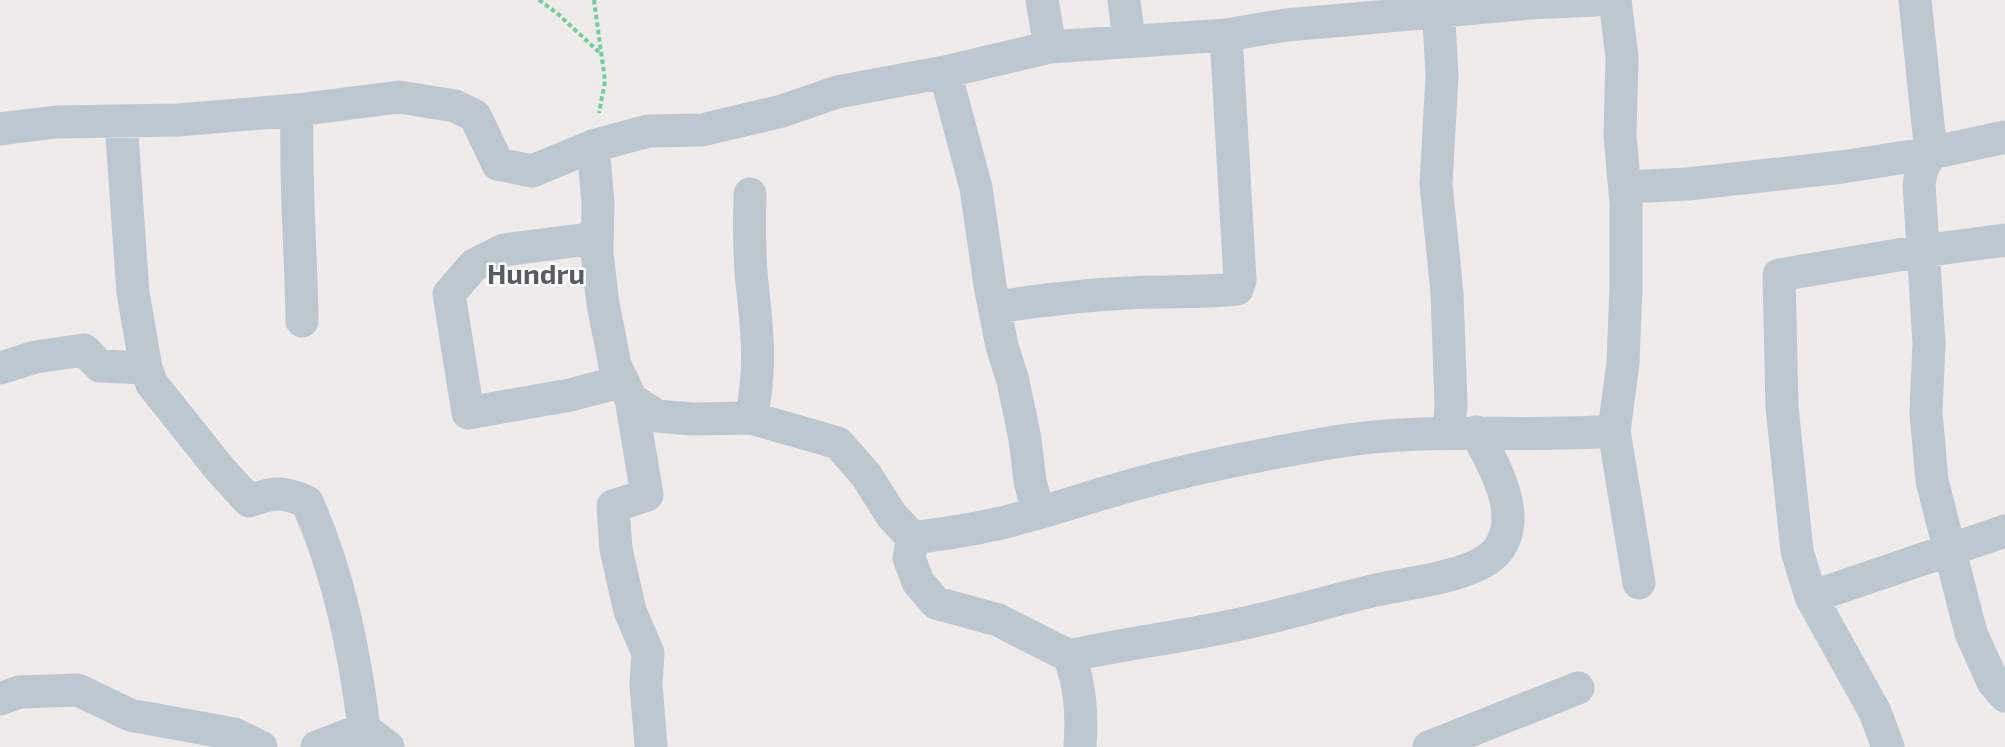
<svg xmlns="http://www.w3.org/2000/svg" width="2005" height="747" font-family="'Exo 2',sans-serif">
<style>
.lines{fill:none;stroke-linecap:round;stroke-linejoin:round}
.path{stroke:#6ecf9d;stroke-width:4;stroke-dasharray:4.5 3;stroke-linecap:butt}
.street{stroke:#bcc7cf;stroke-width:33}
.labels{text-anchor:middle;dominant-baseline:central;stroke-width:5;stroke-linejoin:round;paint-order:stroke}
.district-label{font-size:28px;font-weight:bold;fill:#585c61;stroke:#fff}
</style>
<rect width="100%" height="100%" fill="#efebeb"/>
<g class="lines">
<path class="path" d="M539,0L558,14L601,54
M594,0L605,81L599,113"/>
<path class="street" d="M1042,0L1050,47
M1124,0L1129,41
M1438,0L1442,76L1436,184L1447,293L1451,405L1449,431
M1615,0L1622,57L1620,136L1626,203V286L1623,363L1614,431L1639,583
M1915,0L1931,153L1922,169L1919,184L1929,343L1926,412L1932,481L1971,633L1993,682L2005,696
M945,72L976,188L990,285L1002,346L1013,381L1025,439L1030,481L1038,512
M297,110C295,181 301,251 302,321
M121,121L133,293L146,368L152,384L219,468L249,501C274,492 283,491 307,502C339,573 355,652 364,729L388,747
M0,129L56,122L178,120L297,110L399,97L455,106L475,116L498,164L532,171L593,146L648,131L702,130L782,111L837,92L945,72L1050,47L1226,35L1286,25L1344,20L1530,3L1596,0
M593,146L598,203L597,253L603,304L615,365L631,399L657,416L692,419L751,418L838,443L866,475L892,516L913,538
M1625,187L1688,184L1842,167L1931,153L2005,137
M750,194C749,227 749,260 753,292C758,338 761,372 751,418
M597,238L504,250L474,265L449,294L468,413L570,395L623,381
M995,307C1051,299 1107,292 1162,292C1188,291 1211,292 1237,289L1240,280L1226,35
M0,368L35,357L84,350L100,366L146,368
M631,399L647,495L613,506L616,549L630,611L648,653L646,684L651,747
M913,538C949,533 985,528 1020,518C1065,506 1110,490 1155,479C1212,464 1270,453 1329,443C1424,426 1519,438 1614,431
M913,538L909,558L918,582L936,603L998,620L1069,656C1081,687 1082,715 1080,747
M1811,597L2005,531
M1069,656C1121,644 1174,638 1226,627C1275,618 1324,602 1372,591C1404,583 1476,577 1497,551C1525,516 1493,464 1476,432
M0,699L19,692L78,690L130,715L234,734L261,747
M317,747L364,729
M1429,747L1578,688
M1888,747L1875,712L1811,597L1797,551L1782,407L1779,275L1922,251L2005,240"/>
</g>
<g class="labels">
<g class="district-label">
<text x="536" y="273">Hundru</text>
</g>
</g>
</svg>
